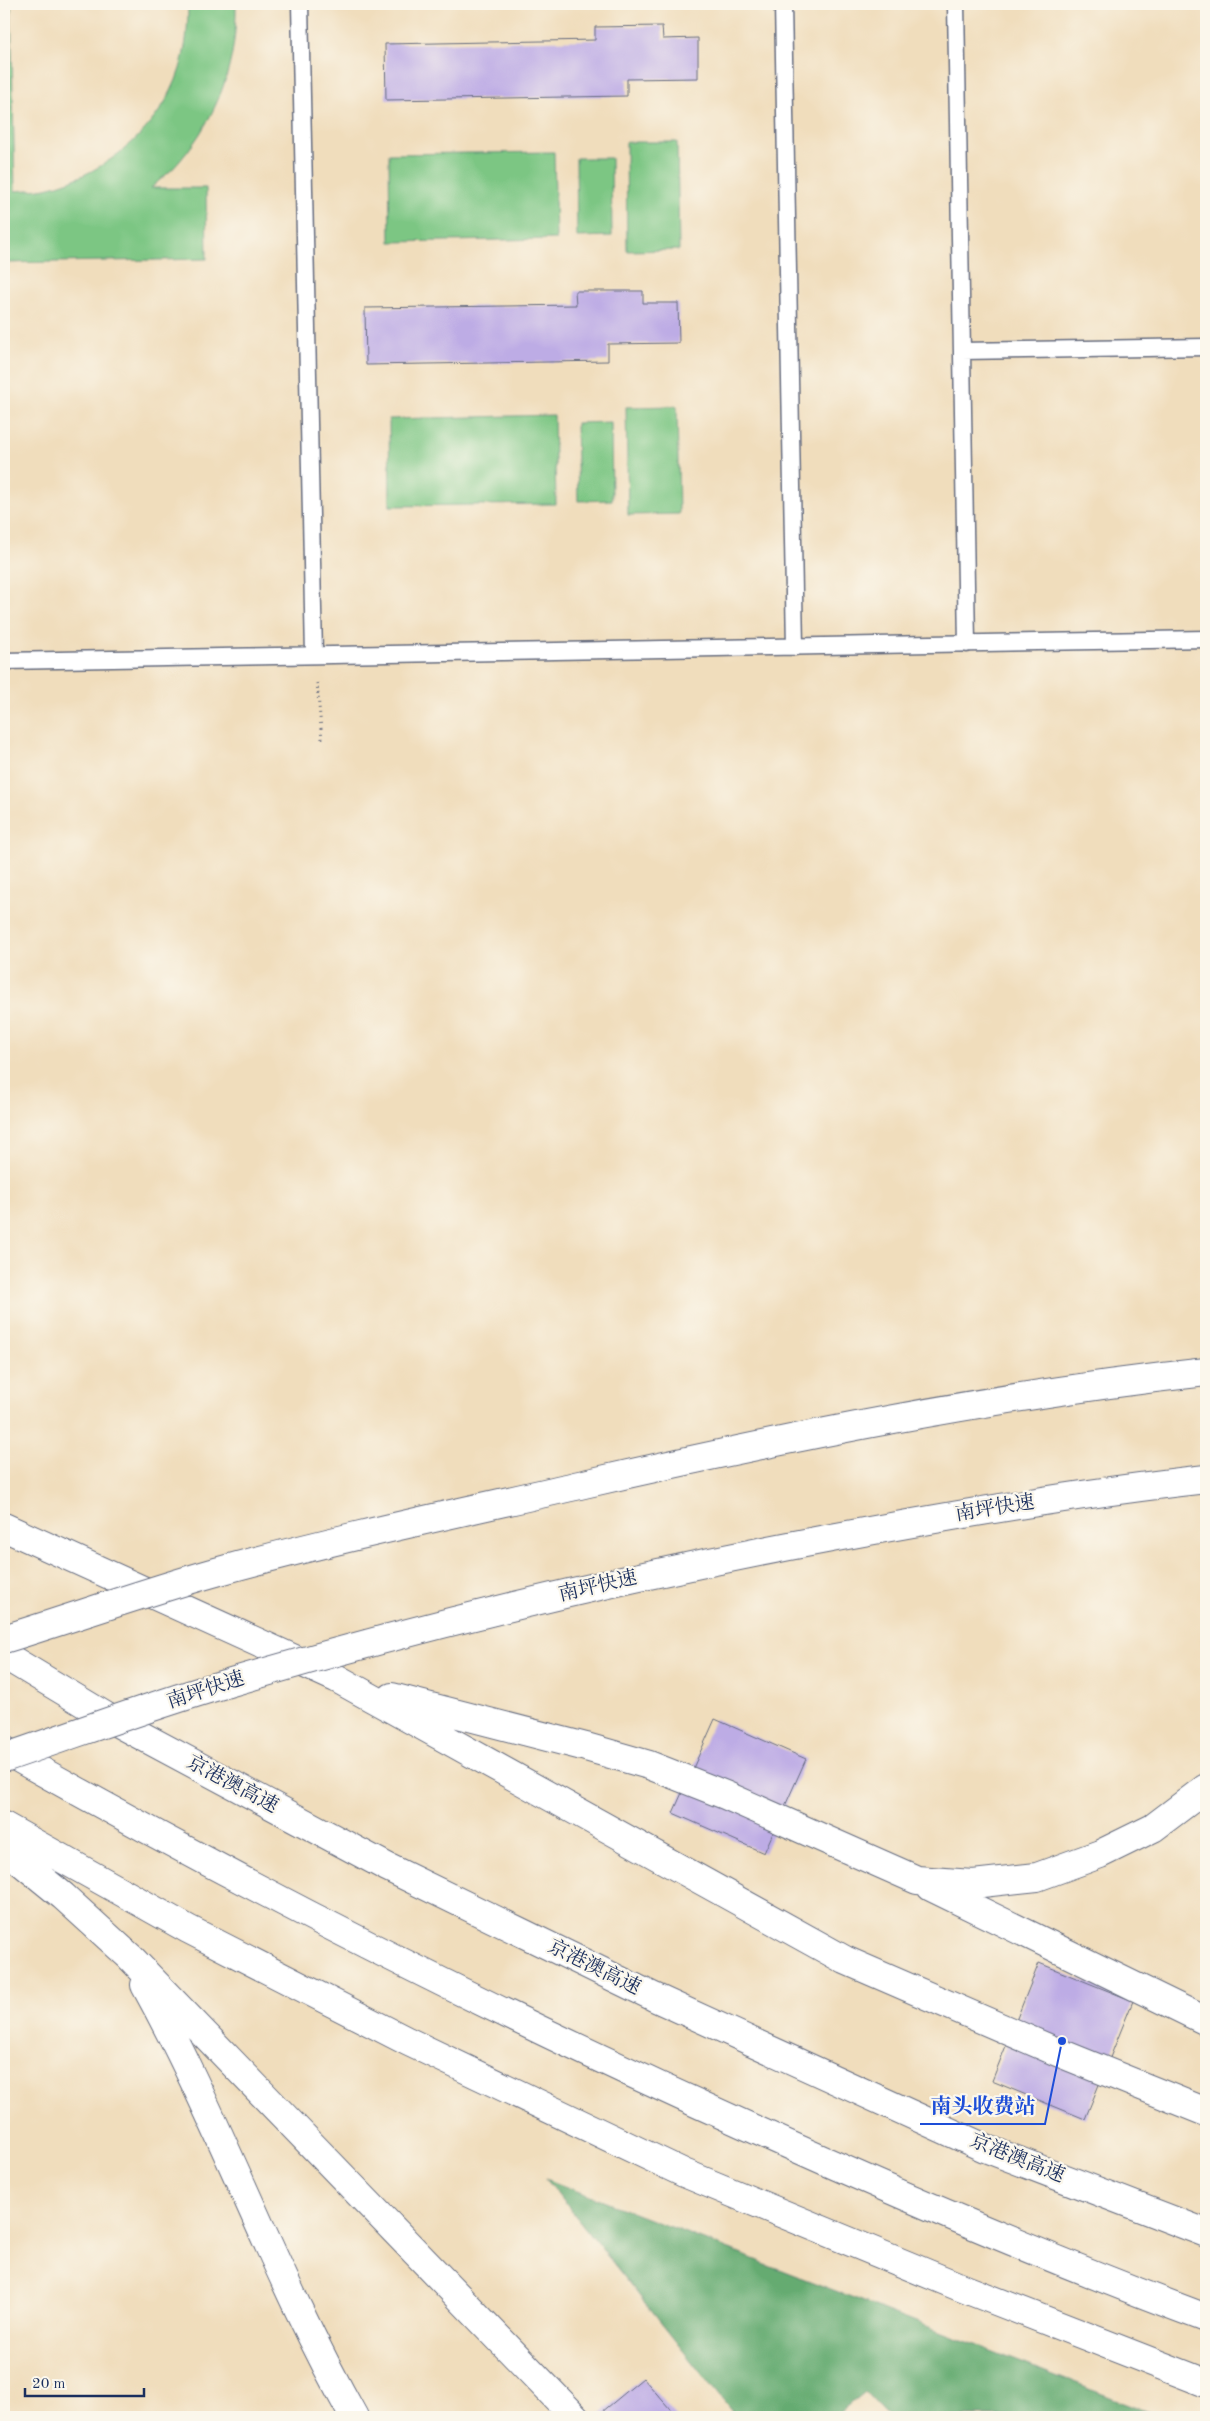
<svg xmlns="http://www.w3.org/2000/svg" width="1210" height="2421" font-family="'Old Standard TT','Noto Serif SC',serif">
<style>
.green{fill:#7cc683;stroke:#4c7a70}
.forest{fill:#65ab71;stroke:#406d68}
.building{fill:#bdace5}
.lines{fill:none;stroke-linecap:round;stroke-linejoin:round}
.lane-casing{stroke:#666c7f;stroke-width:19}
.highway-casing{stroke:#666c7f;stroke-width:30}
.path{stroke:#666c7f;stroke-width:3;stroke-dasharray:1 4;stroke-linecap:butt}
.lane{stroke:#fff;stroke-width:16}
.highway{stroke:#fff;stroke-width:28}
.highway-bridge-casing{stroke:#666c7f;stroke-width:30;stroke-linecap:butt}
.highway-bridge{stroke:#fff;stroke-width:28}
.labels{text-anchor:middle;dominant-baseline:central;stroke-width:4.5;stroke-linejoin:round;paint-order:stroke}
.street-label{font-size:20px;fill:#1b2f5e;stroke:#fbf7ec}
.leader{fill:none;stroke:#1d4ed8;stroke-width:2}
.callout-dot{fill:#1d4ed8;stroke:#fbf7ec;stroke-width:2}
.callout-label{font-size:21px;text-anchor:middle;font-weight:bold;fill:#1d4ed8;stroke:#fbf7ec;stroke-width:4.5;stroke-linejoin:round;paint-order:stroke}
</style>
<rect width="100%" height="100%" fill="#fbf7ec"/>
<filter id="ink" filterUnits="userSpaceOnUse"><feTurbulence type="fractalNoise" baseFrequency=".02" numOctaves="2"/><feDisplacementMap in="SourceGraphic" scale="10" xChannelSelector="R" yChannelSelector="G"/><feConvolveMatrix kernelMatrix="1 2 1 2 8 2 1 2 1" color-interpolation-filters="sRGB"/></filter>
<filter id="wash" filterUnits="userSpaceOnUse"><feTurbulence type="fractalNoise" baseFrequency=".0096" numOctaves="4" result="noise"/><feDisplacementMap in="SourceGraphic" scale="20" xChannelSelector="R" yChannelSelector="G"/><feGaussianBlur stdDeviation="1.12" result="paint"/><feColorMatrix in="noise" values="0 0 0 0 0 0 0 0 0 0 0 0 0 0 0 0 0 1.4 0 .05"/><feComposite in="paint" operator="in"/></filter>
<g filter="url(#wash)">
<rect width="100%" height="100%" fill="#f0ddbc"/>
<path class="green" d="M4,4H11L15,191C25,190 36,190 46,188C109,174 169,122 183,57C187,39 188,22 188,4H236C237,64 218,116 179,162C171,172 160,179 151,188H206L207,259L4,263Z
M626,142H677L679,250L627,251Z
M554,152L556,239L390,242L389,154Z
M576,158H611L612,236L577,237Z
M677,406L679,514L628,515L626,407Z
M554,415L556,504L390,506L389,419Z
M611,422L612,500L578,501L576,423Z"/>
<path class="forest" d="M546,2179L1162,2417H889L865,2392L835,2417H736Z"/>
<g id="blocks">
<path class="building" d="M662,26L663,39L698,38V78L627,79V96L386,100L385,44L595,40V27Z
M575,291H643V303H678L679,343L608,344V361L366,365L365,308L576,305Z
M715,1719L806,1759L764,1853L673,1813Z
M1039,1963L1133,2001L1085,2119L992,2081Z
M643,2378L677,2417H596Z"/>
</g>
</g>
<g filter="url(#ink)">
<use href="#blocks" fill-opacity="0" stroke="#666c7f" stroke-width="1"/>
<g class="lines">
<defs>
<path id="lane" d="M300,4L314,655
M783,4L795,647
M956,4L967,644
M962,351L1206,347
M4,661L1206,639"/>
<path id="highway" d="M4,1527L336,1678L845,1960L1055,2051L1206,2112
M4,1655L112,1720L387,1867L654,1997L985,2148L1206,2233
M392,1697L586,1747L649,1765L725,1795L917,1880L973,1884L1037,1877L1100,1854L1153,1828L1206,1788
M4,1750C248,1888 499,2015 756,2130C904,2197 1054,2261 1206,2318
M4,1826L188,1929L407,2041L684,2173L960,2287L1206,2383
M4,1848L63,1896L130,1957L575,2417
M931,1887L1206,2021
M145,1985C222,2125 275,2277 354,2417"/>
</defs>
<use href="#lane" class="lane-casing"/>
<use href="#highway" class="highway-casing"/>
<path class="path" d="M317,683L322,739"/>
<use href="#lane" class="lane"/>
<use href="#highway" class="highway"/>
<defs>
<path id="highway-bridge" d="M4,1639C75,1617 145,1592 216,1572C338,1538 462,1512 584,1484C789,1437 997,1395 1206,1372
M4,1758C78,1733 152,1705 228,1683C424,1625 624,1577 826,1539C952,1515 1079,1493 1206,1479"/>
</defs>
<use href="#highway-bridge" class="highway-bridge-casing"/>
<use href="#highway-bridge" class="highway-bridge"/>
</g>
</g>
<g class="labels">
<g class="street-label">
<text transform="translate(995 1509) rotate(-9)">南坪快速</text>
<text transform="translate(598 1587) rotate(-13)">南坪快速</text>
<text transform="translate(206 1691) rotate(-18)">南坪快速</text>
<text transform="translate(232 1785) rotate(28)">京港澳高速</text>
<text transform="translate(594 1968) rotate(26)">京港澳高速</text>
<text transform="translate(1017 2159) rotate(22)">京港澳高速</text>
</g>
</g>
<path class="leader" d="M1062 2041L1045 2124H920"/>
<circle class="callout-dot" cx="1062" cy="2041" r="5"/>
<g class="callout-label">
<text x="983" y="2113">南头收费站</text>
</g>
<rect width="1210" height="2421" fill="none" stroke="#fbf7ec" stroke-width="20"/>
<path d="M25 2388v8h119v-8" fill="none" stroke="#1b2f5e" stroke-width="2.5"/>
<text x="32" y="2388" font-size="15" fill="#1b2f5e" stroke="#fbf7ec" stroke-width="4" paint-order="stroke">20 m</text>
</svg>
